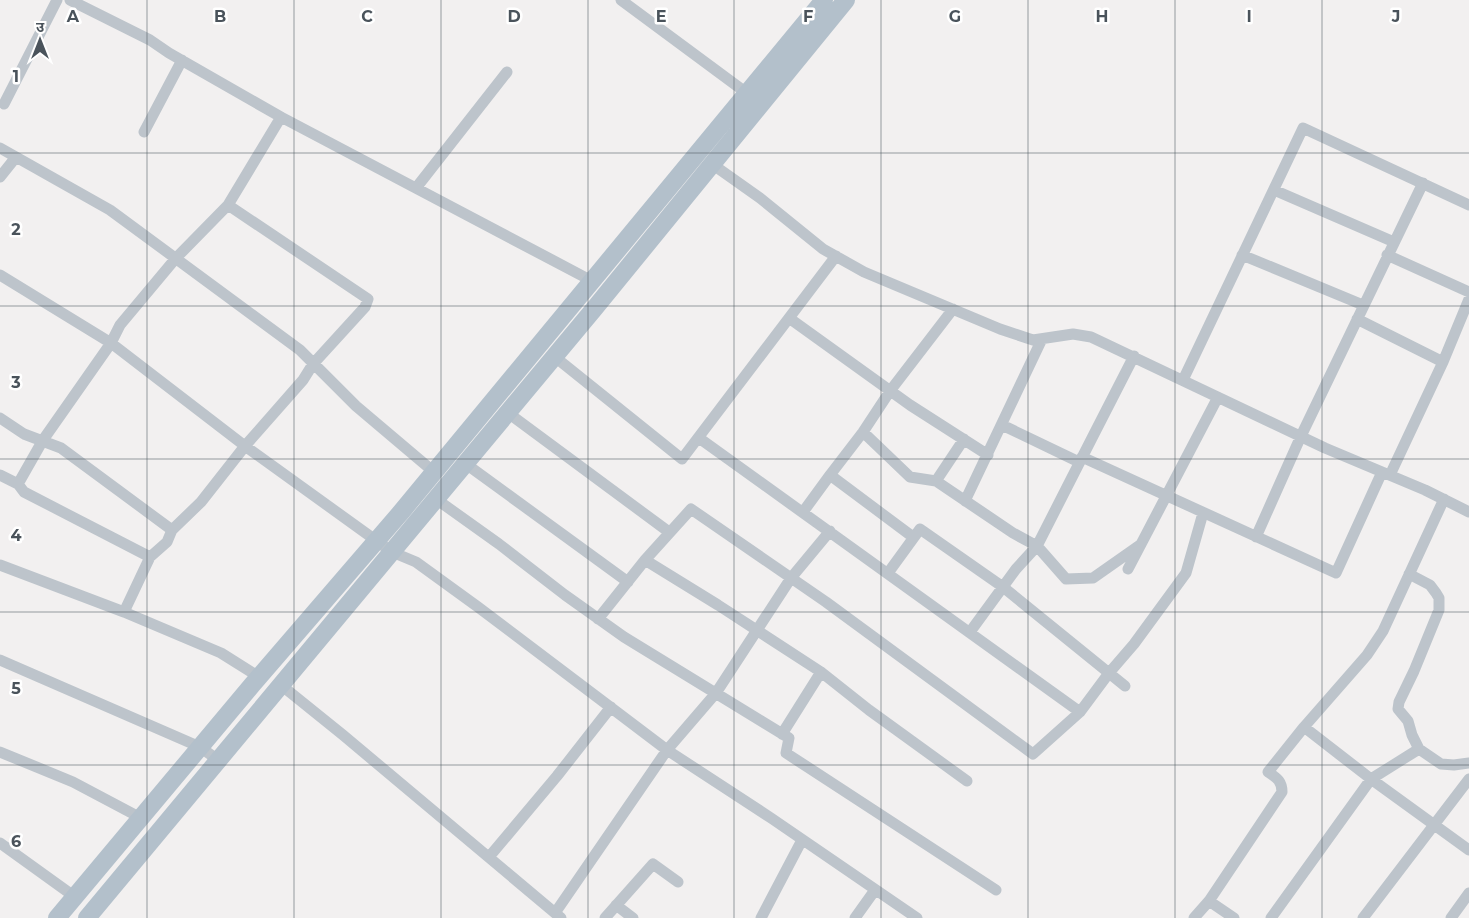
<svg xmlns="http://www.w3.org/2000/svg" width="1469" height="918" font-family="Montserrat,'Noto Sans Devanagari',sans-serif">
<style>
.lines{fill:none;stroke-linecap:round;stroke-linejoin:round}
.street{stroke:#bdc4cb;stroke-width:11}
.primary{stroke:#b3c0cb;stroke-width:18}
.grid{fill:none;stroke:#4a535b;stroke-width:1;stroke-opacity:0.55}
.grid-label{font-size:16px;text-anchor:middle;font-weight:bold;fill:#4a535b;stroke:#fff;stroke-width:5;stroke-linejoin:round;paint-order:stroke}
</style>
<rect width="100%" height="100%" fill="#f2f0f0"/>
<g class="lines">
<path class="street" d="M70,0L150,40L169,53L281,117L592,281
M621,0L752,97
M4,104L57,0
M144,132L182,60
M0,148L110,210L300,350L356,406L434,472
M712,164L760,198L823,249L864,272L1000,329L1033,340L1073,334L1091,337L1325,448L1425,490L1469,512
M0,177L16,157
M416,188L507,72
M1274,190L1394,242
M1242,255L1363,305
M1387,255L1469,292
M0,275L111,343L245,446L392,552L416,562L478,607L667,750L771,818L917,918
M789,318L910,405L988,455
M1357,319L1443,362
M555,357L682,459L836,256
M1183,380L1303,128L1469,205
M508,413L669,532
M0,418L24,434L61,448L172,530
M1002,425L1079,462
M863,432L910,477L936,481
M699,438L1080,712
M964,439L936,481L1013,533L1037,546L1066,579L1093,578L1140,545
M1082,457L1336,573L1382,472
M466,464L628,582
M0,475L18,484L24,492L150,557
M830,475L863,432L890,391L953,309
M1390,475L1443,362L1469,299
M18,484L43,440L111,343L120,325L176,258L228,205L281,117
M436,499L499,544L565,595L624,637L789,738L786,753L996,890
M965,501L1042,339
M803,512L830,475L913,537
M1256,537L1301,436L1423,183
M645,560L718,605L821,672L869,710L967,781
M0,565L124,612L221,653L259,677
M1128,569L1218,397
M888,573L920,529L1003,587L1125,686
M1409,574L1430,585L1436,593L1439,598V610L1414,671L1399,702L1398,709L1408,721L1412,735L1419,749L1441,764L1454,765L1469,763
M124,612L150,557L167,542L172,530L201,502L245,446L303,380L313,364L365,307L368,299L228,205
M598,619L645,560L691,509L826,602L1033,754L1080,712L1109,673L1134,644L1186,573L1203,513
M970,632L1016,569L1037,546L1092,438L1134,356
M0,660L200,747L218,760
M281,685L343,735L561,918
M1304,727L1371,779L1469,850
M782,734L821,672
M0,752L73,782L141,818
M0,843L75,897
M489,857L557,776L611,707
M1209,901L1234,918
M616,905L633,918
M555,913L667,750L716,693L791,578L830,531
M605,918L653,864L678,882
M761,918L802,840
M855,918L875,890
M1194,918L1209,901L1282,792C1282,781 1277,778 1268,772L1304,727L1367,655L1383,631L1444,499
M1271,918L1371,779L1419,749
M1363,918L1469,779
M1451,918L1469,893"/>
<path class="primary" d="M57,918L252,685L402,511L824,0
M87,918L594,309L846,0"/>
</g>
<path class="grid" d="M147,0V918M294,0V918M441,0V918M588,0V918M734,0V918M881,0V918M1028,0V918M1175,0V918M1322,0V918M0,153H1469M0,306H1469M0,459H1469M0,612H1469M0,765H1469"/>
<g class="grid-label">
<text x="73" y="22">A</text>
<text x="220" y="22">B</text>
<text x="367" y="22">C</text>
<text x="514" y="22">D</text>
<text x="661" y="22">E</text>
<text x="808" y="22">F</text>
<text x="955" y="22">G</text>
<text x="1102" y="22">H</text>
<text x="1249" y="22">I</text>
<text x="1396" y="22">J</text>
<text x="16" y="82">1</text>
<text x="16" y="235">2</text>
<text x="16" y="388">3</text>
<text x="16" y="541">4</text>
<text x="16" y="694">5</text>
<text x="16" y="847">6</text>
</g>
<g transform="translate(40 40)" stroke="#ffffff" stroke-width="4" paint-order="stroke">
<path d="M0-4L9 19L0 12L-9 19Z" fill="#4a535b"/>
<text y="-8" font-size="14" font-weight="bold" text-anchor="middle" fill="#4a535b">उ</text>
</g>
</svg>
